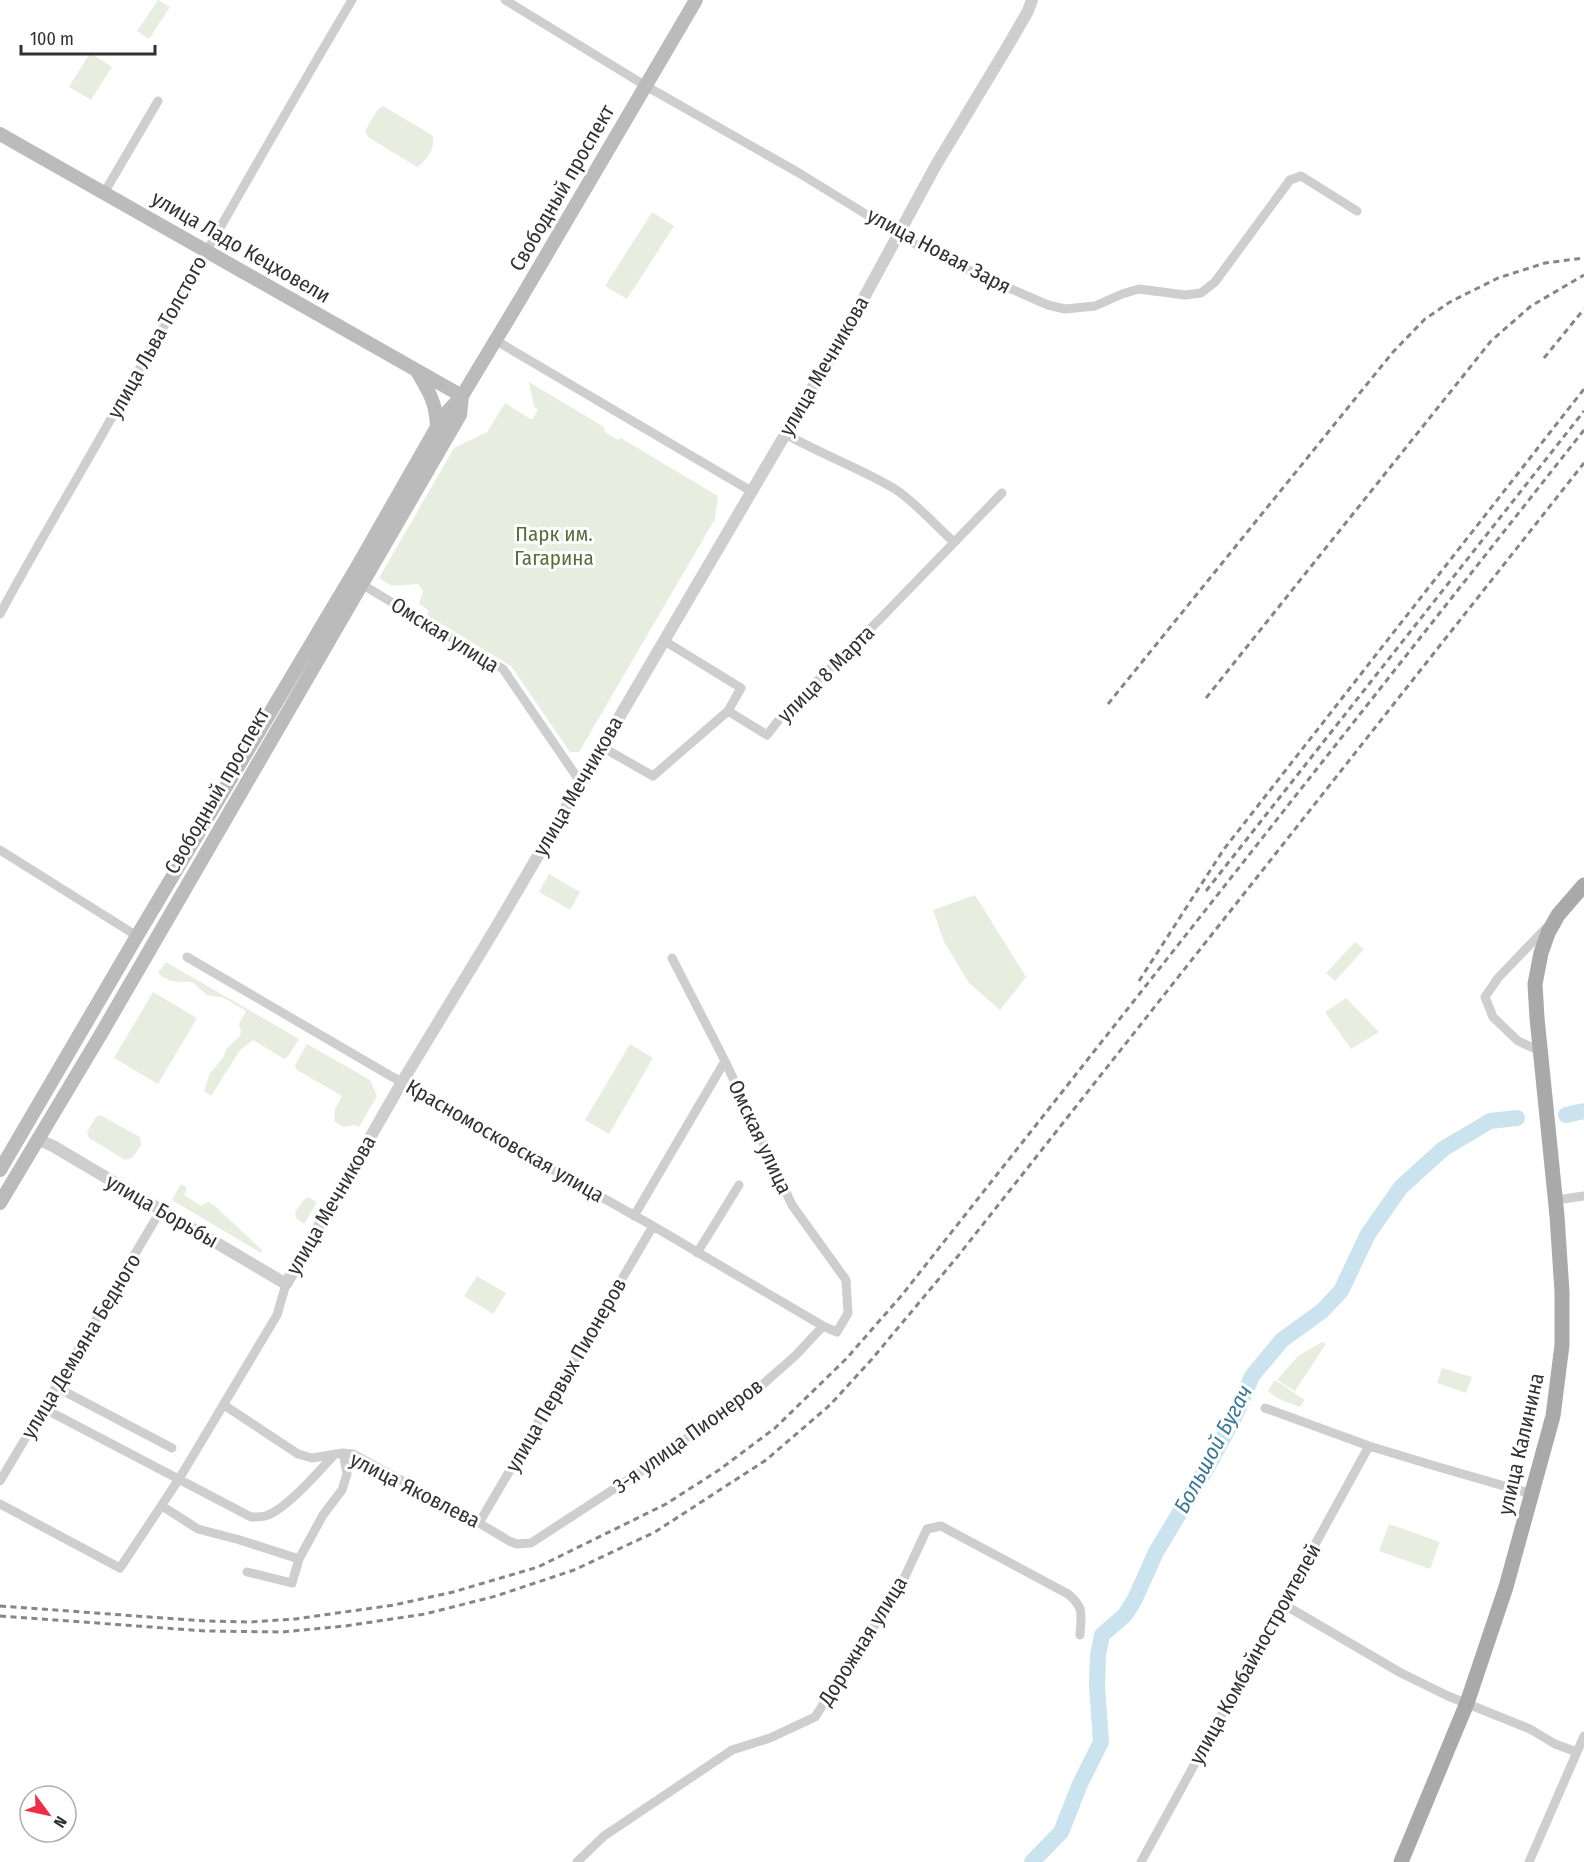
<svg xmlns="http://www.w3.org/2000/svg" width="1584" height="1862" font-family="'Fira Sans Condensed',sans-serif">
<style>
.green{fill:#e8eedf}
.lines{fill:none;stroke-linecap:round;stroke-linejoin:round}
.river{stroke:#cae3ee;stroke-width:16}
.minor{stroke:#cecece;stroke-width:9}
.tertiary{stroke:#cecece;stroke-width:12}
.secondary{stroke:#bbb;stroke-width:14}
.primary{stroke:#a9a9a9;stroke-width:15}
.rail{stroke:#868686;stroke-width:3;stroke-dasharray:6 4.5;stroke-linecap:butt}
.labels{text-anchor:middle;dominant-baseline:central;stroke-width:6;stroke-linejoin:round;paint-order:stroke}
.street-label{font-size:21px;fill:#313131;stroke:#fff}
.park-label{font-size:21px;fill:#576f3b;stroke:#fff}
.water-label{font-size:22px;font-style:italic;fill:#3a7a98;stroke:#fff}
</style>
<rect width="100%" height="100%" fill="#fff"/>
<path class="green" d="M158,0L170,7L149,39L137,31Z
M90,53L112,67L91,100L69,87Z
M383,106L432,135C437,146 426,162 417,167L368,137L365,131L378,109Z
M652,212L674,226L627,299L605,286Z
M529,382L604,427L605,432L618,440L621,438L718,496L715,519L579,752H570L511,666L427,615L429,611L419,604L423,591L418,584L392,586L379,578L454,448L487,432L505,403L532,420L538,410L534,406Z
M549,874L580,892L570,910L539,892Z
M975,895L1026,977L1000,1010L969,983L944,942L933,910Z
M1355,942L1364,949L1335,981L1326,973Z
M166,962L299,1039L288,1056L284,1059L253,1040L240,1050L211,1096L204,1091L210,1073L223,1058L227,1048L239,1037L241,1032L239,1024L246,1011L224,998L207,995L192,982C179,982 168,983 158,973Z
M153,992L197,1018L158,1084L114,1058Z
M1346,998L1379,1032L1351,1049L1325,1012Z
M307,1044L370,1080L377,1096L359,1127L355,1125L343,1127L334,1121L335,1109L342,1096L297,1070L295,1065Z
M630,1044L653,1058L609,1134L585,1120Z
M100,1115L140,1137L141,1145L133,1157L125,1160L89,1138L87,1132L96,1117Z
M181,1184L187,1188L184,1195L201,1206L208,1202L215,1206L262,1250L261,1253L172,1200Z
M308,1197L317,1202L304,1224L296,1218L295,1212L304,1200Z
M477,1276L506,1293L493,1314L464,1296Z
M1322,1342L1326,1344L1295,1391L1277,1380L1298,1356Z
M1442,1368L1472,1377L1466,1393L1437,1383Z
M1275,1380L1305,1400L1300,1407L1279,1399L1268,1391Z
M1389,1524L1440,1542L1430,1569L1379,1551Z"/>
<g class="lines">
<path class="river" d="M1566,1115L1584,1111
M1032,1862L1061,1832L1080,1784L1101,1742L1097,1686L1098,1655L1102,1635L1125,1615L1135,1599L1156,1552L1208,1466L1236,1414L1252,1376L1282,1340L1322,1311L1341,1291L1368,1234L1401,1187L1443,1149L1490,1121L1517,1118"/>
<path class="minor" d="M505,0L646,86L799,173L911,242L979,275L1048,305L1065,309L1095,306L1122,294L1139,289L1185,295L1201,293L1215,282L1290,180L1301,176L1357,211
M104,193L158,101
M495,340L751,491
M784,433C820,454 860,468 895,489C915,502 936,526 954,542
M363,585L503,669L581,783
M0,614C36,547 75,483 112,417C192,278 270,138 352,0
M663,640L741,688L728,711
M602,747L653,776L728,711L767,735L781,717L880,619L1002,493
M0,850L137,936
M187,957L389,1075L437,1101L548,1167L653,1226L823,1326
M1540,1051L1518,1041L1493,1017L1485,997L1498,978L1546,928
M1556,1200L1584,1196
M634,1216L725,1061
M697,1253L739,1185
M56,1387L172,1448
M224,1405L298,1454L312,1458L343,1453L353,1454L479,1523L509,1541L517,1544L531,1543L657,1461L696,1431L752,1394L796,1355L823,1326L837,1332L848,1313L846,1280L792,1205L725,1061L672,958
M43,1408L251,1517C255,1517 261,1517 265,1516C285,1511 320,1470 335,1454
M1265,1408L1369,1446L1435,1466L1532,1494
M0,1481L161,1210
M0,1504L120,1568L179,1479L277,1315L286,1284
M162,1506L198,1529L240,1540L299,1559L292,1583L247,1572
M479,1523L653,1226
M299,1559L323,1515L342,1490L347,1474L343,1453
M1283,1604L1401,1673L1448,1696L1530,1729L1555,1744L1577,1752
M577,1862L604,1836L732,1750L770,1738L815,1717L901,1585L927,1529L941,1526L1068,1594C1085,1608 1081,1615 1080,1635
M1141,1862L1369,1446
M1529,1862L1584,1736"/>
<path class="tertiary" d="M37,1139L53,1146L286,1284L402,1082L495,929L847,329L936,165L1006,49L1028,11L1032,0"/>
<path class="secondary" d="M0,134L462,396
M418,373C430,393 436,403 437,427
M0,1170L137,936L357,567L437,427L446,413L462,396L521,298L696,0
M0,1203L101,1034L457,420L460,415L462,396"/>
<path class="primary" d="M1401,1862L1467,1703L1506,1587L1553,1416L1562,1345V1292L1557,1216L1537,1018L1535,984L1541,953L1548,933L1558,915L1584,885"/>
<path class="rail" d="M1544,358L1584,309
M1206,698L1491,341L1531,306L1584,275
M1108,704L1393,352L1425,319L1450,302L1498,278L1545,263L1584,258
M1206,891L1584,411
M1139,981L1224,849L1584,389
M0,1606L205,1621L250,1622L295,1619L394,1605L453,1592L538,1567L666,1504L719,1470L775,1428L846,1359L902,1295L1584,430
M0,1616L206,1631L282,1632L345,1626L425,1614L496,1596L574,1570L655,1532L766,1460L830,1405L872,1359L958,1256L1584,463"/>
</g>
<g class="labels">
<g class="street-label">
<text transform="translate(562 188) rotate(-60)">Свободный проспект</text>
<text transform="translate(241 247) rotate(30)">улица Ладо Кецховели</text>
<text transform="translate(939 251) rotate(28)">улица Новая Заря</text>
<text transform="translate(157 337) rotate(-61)">улица Льва Толстого</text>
<text transform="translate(824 366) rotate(-60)">улица Мечникова</text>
<text transform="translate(445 635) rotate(32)">Омская улица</text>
<text transform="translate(826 674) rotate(-45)">улица 8 Марта</text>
<text transform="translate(578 786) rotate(-60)">улица Мечникова</text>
<text transform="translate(217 791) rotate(-60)">Свободный проспект</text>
<text transform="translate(760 1137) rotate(65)">Омская улица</text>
<text transform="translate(505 1141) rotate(30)">Красномосковская улица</text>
<text transform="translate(331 1205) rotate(-60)">улица Мечникова</text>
<text transform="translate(162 1211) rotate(30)">улица Борьбы</text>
<text transform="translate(81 1346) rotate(-59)">улица Демьяна Бедного</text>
<text transform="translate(566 1375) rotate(-60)">улица Первых Пионеров</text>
<text transform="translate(688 1436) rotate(-36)">3-я улица Пионеров</text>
<text transform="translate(1521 1444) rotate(-77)">улица Калинина</text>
<text transform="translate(415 1490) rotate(27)">улица Яковлева</text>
<text transform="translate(863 1641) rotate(-58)">Дорожная улица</text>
<text transform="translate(1255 1654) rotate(-61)">улица Комбайностроителей</text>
</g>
<g class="park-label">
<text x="554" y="534">Парк им.<tspan x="554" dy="24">Гагарина</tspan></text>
</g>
<g class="water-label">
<text transform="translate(1213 1449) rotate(-62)">Большой Бугач</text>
</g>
</g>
<g transform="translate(48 1814) rotate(123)"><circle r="28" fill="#ffffff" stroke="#adadad" stroke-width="1.5"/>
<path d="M0-4.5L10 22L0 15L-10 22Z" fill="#ed2e49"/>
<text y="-9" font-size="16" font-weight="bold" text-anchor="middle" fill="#313131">N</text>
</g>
<path d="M21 45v9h134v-9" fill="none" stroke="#313131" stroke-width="3"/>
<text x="30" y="45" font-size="18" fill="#313131" stroke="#ffffff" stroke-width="4.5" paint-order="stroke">100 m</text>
</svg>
